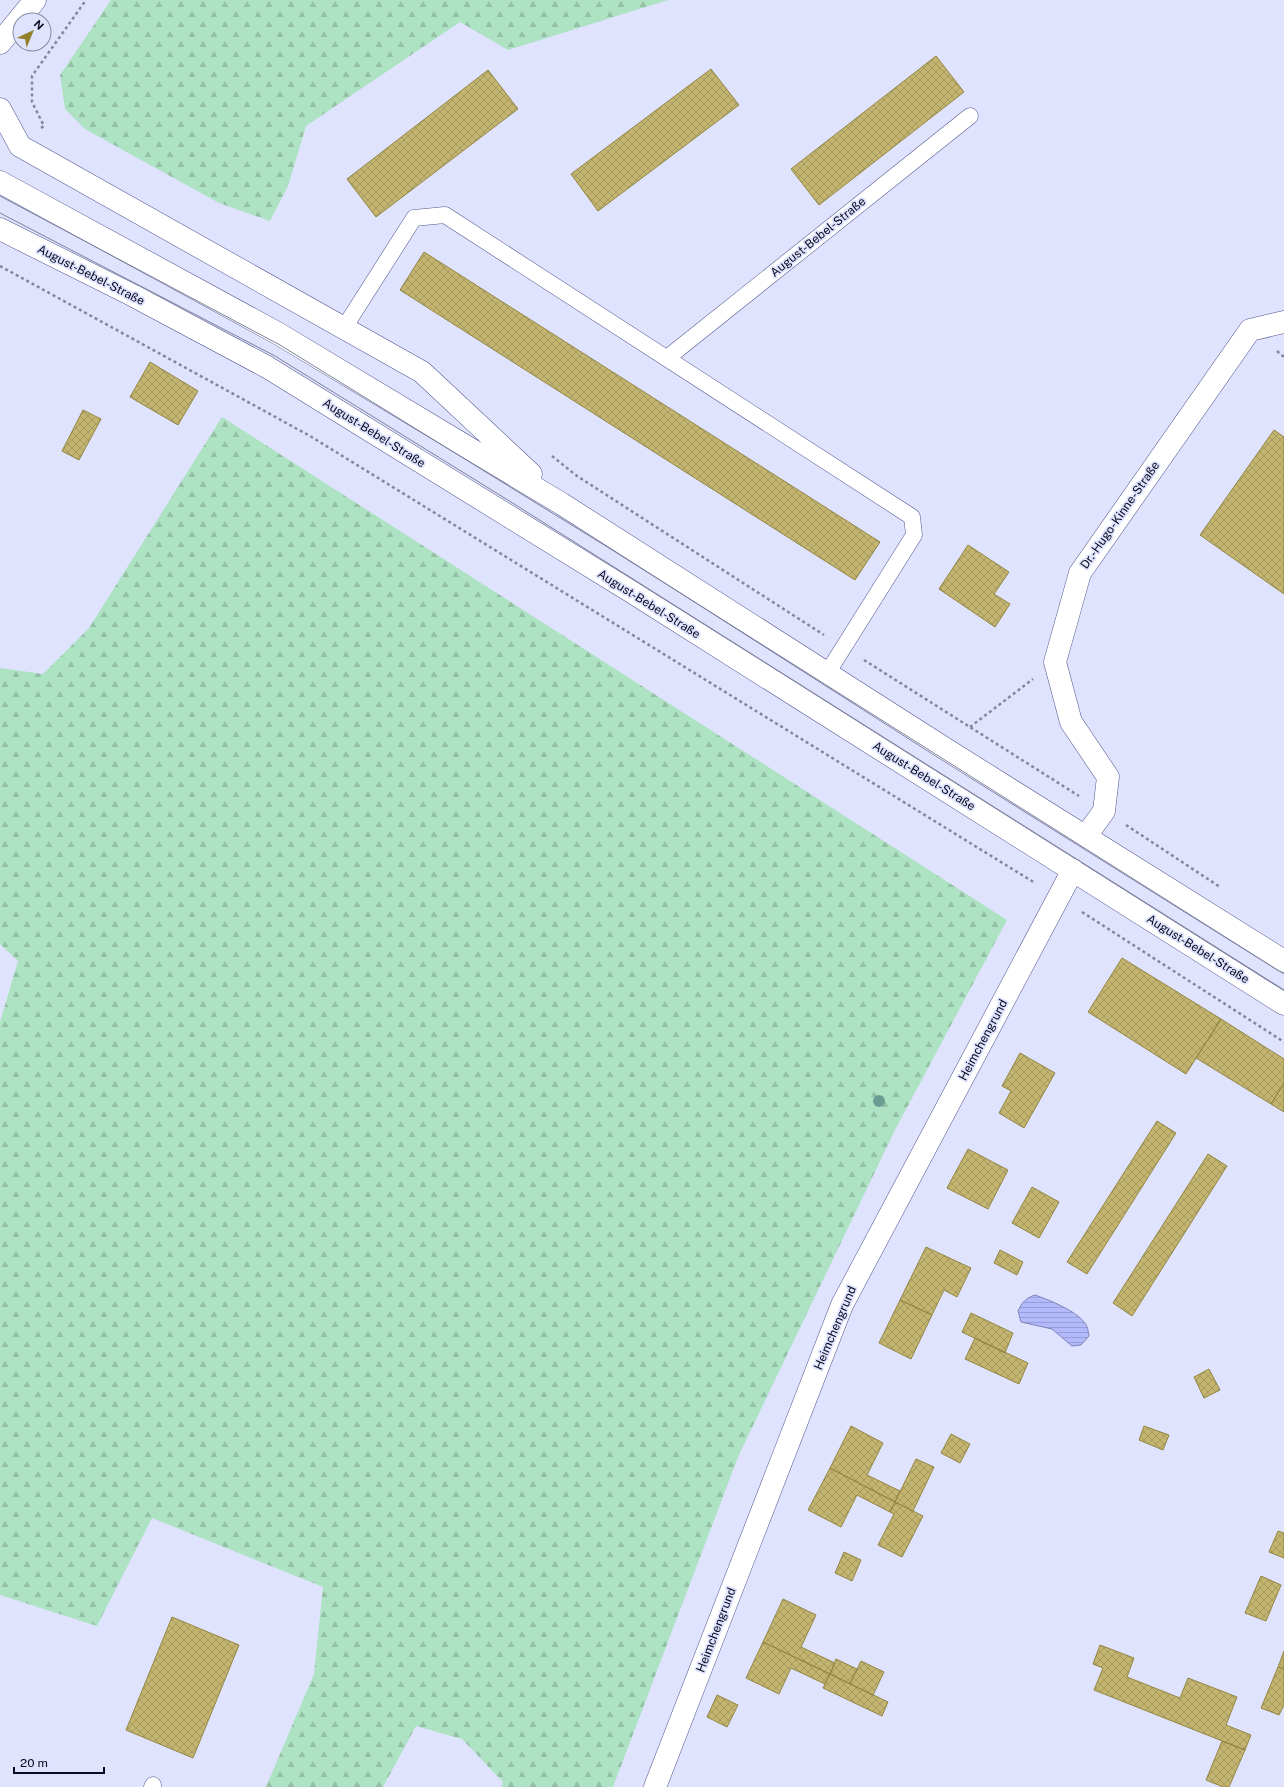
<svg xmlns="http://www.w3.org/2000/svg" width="1284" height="1787" font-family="'Public Sans',sans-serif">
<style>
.forest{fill:url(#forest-firs)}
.water{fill:url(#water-rules);stroke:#7f85b9}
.building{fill:url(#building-cross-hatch);stroke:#928541}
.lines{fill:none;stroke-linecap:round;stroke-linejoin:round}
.lane-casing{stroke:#51558e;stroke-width:17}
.street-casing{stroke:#51558e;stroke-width:23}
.secondary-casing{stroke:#51558e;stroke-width:23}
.path{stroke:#83869f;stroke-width:2.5;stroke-dasharray:3 3;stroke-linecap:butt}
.lane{stroke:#fff;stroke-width:16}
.street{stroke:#fff;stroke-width:22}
.secondary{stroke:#fff;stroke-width:22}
.tram{stroke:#7d8098;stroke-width:1}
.tree{fill:#6c9d95}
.labels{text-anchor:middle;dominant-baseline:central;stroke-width:3.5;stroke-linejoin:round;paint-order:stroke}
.street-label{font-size:12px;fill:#090a1f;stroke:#dfe3fe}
</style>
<defs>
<pattern id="forest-firs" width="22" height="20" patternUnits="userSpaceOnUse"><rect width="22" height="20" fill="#ade2c2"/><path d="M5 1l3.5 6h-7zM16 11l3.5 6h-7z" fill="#94c1a6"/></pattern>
<pattern id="water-rules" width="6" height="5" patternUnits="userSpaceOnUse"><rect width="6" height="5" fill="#b2bafb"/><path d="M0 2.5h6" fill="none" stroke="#989fd7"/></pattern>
<pattern id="building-cross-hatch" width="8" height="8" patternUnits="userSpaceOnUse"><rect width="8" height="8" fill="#c3b56f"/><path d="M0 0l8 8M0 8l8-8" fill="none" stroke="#a69a60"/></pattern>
</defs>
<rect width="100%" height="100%" fill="#dfe3fe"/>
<path class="forest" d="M111,0H668L508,50L460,22L306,126L288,186L270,221L219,203L85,129L65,109L60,75Z
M222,417L1007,920L895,1130L738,1457L613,1787H501L503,1782L462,1739L416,1726L383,1787H266L314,1674L323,1587L152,1518L97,1626L0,1595V1022L18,961L0,944V668L43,674L89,628Z"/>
<path class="water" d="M1035,1295C1049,1300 1075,1310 1084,1322C1088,1326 1088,1331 1089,1336L1081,1345L1072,1346L1052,1329L1021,1322L1018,1311C1022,1302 1026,1298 1035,1295Z"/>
<path class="building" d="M936,56L964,92L819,205L791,169Z
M711,69L739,105L598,211L571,174Z
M488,70L518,109L376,217L347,179Z
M424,252L880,542L855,580L400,290Z
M150,362L198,391L178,425L130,397Z
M83,410L101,419L79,460L62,451Z
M1274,430L1284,437V594L1200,535Z
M968,545L1009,572L994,594L1010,604L995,627L939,589Z
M1122,958L1221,1019L1186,1074L1088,1012Z
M1221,1019L1284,1059V1083L1271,1104L1196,1058Z
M1020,1053L1055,1073L1024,1128L999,1113L1011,1091L1002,1086Z
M1284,1083V1112L1271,1104Z
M1157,1121L1176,1133L1087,1274L1067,1262Z
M968,1149L1008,1170L988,1209L947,1188Z
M1208,1154L1227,1166L1132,1316L1113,1303Z
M1032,1187L1059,1202L1039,1238L1012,1223Z
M926,1247L971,1268L957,1297L944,1290L932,1315L900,1300Z
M1000,1250L1023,1262L1017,1275L994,1263Z
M900,1300L932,1315L911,1359L879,1343Z
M971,1313L1013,1333L1005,1353L962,1332Z
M975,1338L1028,1363L1019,1384L965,1359Z
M1209,1369L1220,1390L1204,1398L1194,1377Z
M851,1426L883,1443L867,1475L900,1491L895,1502L830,1468Z
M1144,1426L1169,1435L1163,1450L1139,1440Z
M951,1434L970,1444L960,1463L941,1453Z
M916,1459L934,1467L913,1511L895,1502Z
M830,1468L895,1502L890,1512L857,1495L841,1527L808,1510Z
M895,1502L923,1516L902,1557L878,1545L894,1514L890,1512Z
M1278,1531L1284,1533V1558L1269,1552Z
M844,1552L861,1560L852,1581L835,1573Z
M1261,1576L1281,1585L1266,1621L1245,1613Z
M783,1599L816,1615L801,1647L835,1663L830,1674L763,1642Z
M172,1617L239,1645L193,1758L126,1730Z
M763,1642L830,1674L825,1684L791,1668L779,1694L746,1678Z
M1100,1645L1134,1658L1127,1677L1180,1698L1188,1678L1237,1697L1226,1725L1251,1735L1245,1750L1094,1690L1103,1668L1093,1664Z
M1284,1651V1669L1278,1667Z
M836,1659L857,1669L850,1684L830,1674Z
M861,1661L884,1672L873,1695L850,1684Z
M1278,1667L1284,1669V1705L1279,1715L1261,1708Z
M830,1674L888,1702L882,1716L823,1688Z
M717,1695L738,1705L727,1727L707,1717Z
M1222,1741L1245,1750L1229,1787H1223L1206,1780Z"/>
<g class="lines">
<defs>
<path id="lane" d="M344,328L414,218L445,215L912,517L914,535L828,672
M667,358L970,116
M152,1787L153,1785"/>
<path id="street" d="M1086,836L1104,811L1108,777L1071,722L1055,662L1080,573L1250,330L1284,322
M655,1787L842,1305L1073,870"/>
<path id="secondary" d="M0,43L35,0
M0,109L20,146L422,372L531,474
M0,182L279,334L562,504L944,748L1284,961
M0,229L134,296L267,367L630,591L1284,1004"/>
</defs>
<use href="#lane" class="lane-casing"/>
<use href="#street" class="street-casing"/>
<use href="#secondary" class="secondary-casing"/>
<path class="path" d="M41,128L44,126L32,102V76L86,0
M0,266L310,436L1035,883
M1277,351L1284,357
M552,456L577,476L824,635
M864,660L1079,796
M970,727L1033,679
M1126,825L1220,887
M1082,912L1284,1042"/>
<use href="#lane" class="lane"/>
<use href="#street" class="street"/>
<use href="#secondary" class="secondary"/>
<path class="tram" d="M0,196L280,345L609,548L1284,974
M0,213L275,356L511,502L1284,990"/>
</g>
<circle class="tree" cx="879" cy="1101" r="6"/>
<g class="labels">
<g class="street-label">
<text transform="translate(818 237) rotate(-39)">August-Bebel-Straße</text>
<text transform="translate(91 275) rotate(27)">August-Bebel-Straße</text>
<text transform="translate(374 433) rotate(32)">August-Bebel-Straße</text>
<text transform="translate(1120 515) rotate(-55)">Dr.-Hugo-Kinne-Straße</text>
<text transform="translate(649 604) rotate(32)">August-Bebel-Straße</text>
<text transform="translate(924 776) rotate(32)">August-Bebel-Straße</text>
<text transform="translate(1198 949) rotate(32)">August-Bebel-Straße</text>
<text transform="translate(983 1040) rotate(-62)">Heimchengrund</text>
<text transform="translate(835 1328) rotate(-67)">Heimchengrund</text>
<text transform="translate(716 1630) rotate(-69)">Heimchengrund</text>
</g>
</g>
<g transform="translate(32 32) rotate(44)"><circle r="19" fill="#dfe3fe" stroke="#898ca5"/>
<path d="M0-3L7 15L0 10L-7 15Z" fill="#918027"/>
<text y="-6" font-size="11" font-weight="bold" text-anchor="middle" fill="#090a1f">N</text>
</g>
<path d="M14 1767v6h90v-6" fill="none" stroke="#090a1f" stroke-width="2"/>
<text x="20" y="1767" font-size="12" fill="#090a1f" stroke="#dfe3fe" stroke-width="3" paint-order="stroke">20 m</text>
</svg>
